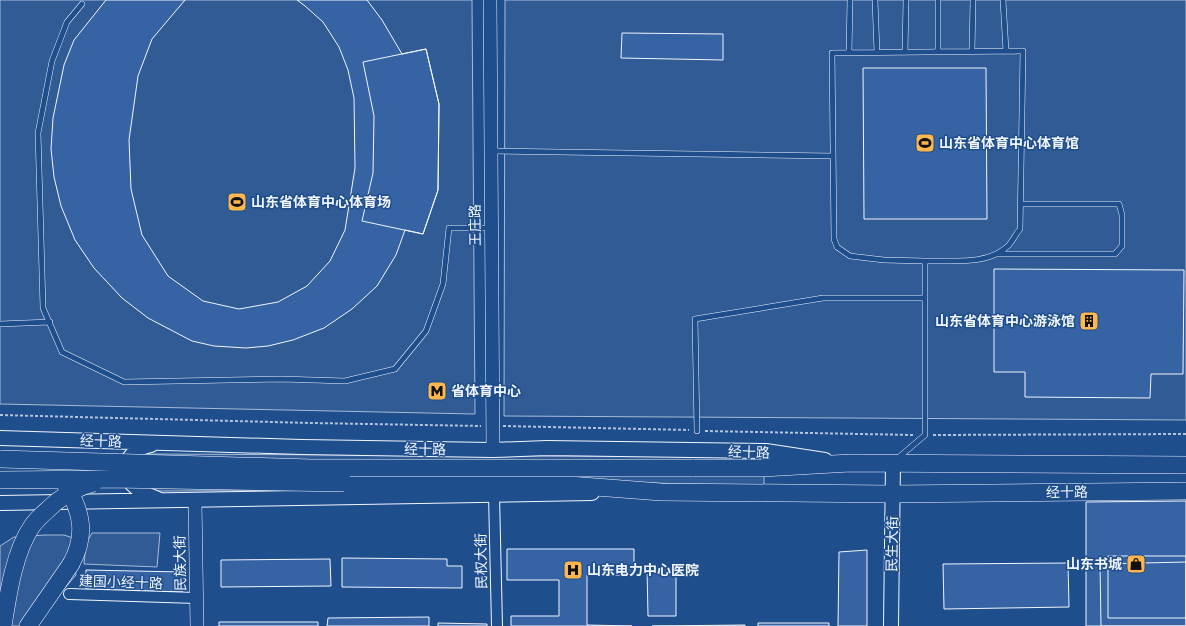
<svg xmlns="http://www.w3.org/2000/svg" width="1186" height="626" font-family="'DM Sans','Noto Sans SC',sans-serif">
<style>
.built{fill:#305b95;stroke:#a8bbd7}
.building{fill:#3563a3;stroke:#f2f6ff}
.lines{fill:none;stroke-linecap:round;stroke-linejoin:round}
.service-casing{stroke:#f2f6ff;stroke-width:6}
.minor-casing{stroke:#f2f6ff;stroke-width:12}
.tertiary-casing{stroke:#f2f6ff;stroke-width:14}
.secondary-casing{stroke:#f2f6ff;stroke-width:16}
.trunk-casing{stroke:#f2f6ff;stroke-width:18}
.path{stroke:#b3c4dc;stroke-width:2;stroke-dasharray:3 2;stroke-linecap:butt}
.service{stroke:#1f4e8c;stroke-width:5}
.minor{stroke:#1f4e8c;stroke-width:10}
.tertiary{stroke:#1f4e8c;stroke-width:13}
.secondary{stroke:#1f4e8c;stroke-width:14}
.trunk{stroke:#1f4e8c;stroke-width:17}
.trunk-bridge-casing{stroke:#f2f6ff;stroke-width:18;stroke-linecap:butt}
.trunk-bridge{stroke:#1f4e8c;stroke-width:17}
.labels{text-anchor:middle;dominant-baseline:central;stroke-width:3;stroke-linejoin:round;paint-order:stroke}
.poi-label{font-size:14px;font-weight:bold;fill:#f2f6ff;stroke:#1f4e8c;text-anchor:start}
.street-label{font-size:14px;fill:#f2f6ff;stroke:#1f4e8c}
</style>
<rect width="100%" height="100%" fill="#1f4e8c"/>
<path class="built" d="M0,0H472L475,414L0,404Z
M505,0H1186V420L504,416Z
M149,454L764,457V486L538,480V490L149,491L136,467Z
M92,533H160L157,567L84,564L86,544Z
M45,535H64L73,538L76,575L33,626H0V546L14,537Z"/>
<path class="building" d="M106,0H185L152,39L138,76L129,140L131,189L142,235L168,276L203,301L239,309L278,302L307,286L330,261L345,230L355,168L354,98L348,70L339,47L323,22L305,6L297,0H367L382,20L402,54L426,49L439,104L438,190L423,234L405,230L396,255L377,286L352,309L324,328L293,340L268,346L246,348L214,346L192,341L148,318L122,298L94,268L75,240L61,206L54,177L51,149L53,118L64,65L74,40Z
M622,33L723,34V60L621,58Z
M426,49L439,104L438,190L423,234L362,221L373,173L374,116L363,62Z
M863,68H986L987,219H864Z
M994,269L1184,270L1183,374H1151L1150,398L1025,397V372H994Z
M1186,501V626H1086V502Z
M507,549H634V575H587V625L632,626H511V616H559V580H507Z
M867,550V626H838L839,552Z
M1108,556H1186V618H1108Z
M342,558L447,559V566H462V588L342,587Z
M330,559L331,586L221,587V560Z
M1186,562V626H1101L1100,564Z
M1068,563L1069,607L944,609L943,564Z
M647,568H676V616H648Z
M86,570L183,572L182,592L86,589Z
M429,617V626H327L328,618Z
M219,622H318V626H219Z
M438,623L487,624V626H438Z
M758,623H829V626H758Z
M745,625V626H652Z"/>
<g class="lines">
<defs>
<path id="service" d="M875,0L877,52
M938,0V52
M1003,0L1006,51
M82,4L67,22L52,61L38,133L43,308L62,352L124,382L281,379L345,381L395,369L426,331L443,284L449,228H490
M972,51L973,0
M905,52L906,0
M849,53L850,0
M492,151L833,156
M996,254H1115L1122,246V215L1119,204H1020
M925,261L884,260L850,256L837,247L834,239L832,53L1023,51L1020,229C1016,234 1013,240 1009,245C988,266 952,260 925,261V298
M0,324L50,322
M697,431L695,319L823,298H925V435L898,458"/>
<path id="minor" d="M494,495L497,626
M69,594L197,598"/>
<path id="tertiary" d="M490,0L493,450
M195,500L197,626"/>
<path id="secondary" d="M0,438L302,447L493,450L547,448L766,451L825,460
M151,445C142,447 135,450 130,457C117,480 139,492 158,499
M0,503L592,493
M891,626L893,463"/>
<path id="trunk" d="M692,468H763L850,463L1186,465
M344,483L569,485L661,492L892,494L1186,491
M28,626L71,564"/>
</defs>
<use href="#service" class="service-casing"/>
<use href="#minor" class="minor-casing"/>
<use href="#tertiary" class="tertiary-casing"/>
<use href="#secondary" class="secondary-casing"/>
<use href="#trunk" class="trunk-casing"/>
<path class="path" d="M0,415L312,423L481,426
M503,426L689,430
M705,431L913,435
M933,435L1186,434"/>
<use href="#service" class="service"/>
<use href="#minor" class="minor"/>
<use href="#tertiary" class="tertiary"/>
<use href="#secondary" class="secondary"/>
<use href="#trunk" class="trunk"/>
<defs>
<path id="trunk-bridge" d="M0,459L312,468H692
M0,480L112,479L344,483
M65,484C82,511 87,535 71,564
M3,626C8,595 14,552 32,526C38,517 48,510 56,502C67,494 80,486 94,483"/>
</defs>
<use href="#trunk-bridge" class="trunk-bridge-casing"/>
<use href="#trunk-bridge" class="trunk-bridge"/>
</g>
<defs>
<symbol id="stadium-square" viewBox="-11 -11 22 22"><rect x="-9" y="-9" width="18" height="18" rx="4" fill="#ffb74d" stroke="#1f4e8c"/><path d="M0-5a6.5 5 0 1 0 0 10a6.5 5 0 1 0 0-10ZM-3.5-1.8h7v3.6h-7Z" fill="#111"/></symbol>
<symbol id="building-square" viewBox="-11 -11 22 22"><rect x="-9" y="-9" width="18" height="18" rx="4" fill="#ffb74d" stroke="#1f4e8c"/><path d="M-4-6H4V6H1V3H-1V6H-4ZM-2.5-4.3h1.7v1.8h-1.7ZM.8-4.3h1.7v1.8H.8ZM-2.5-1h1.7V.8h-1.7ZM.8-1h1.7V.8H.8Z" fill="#111"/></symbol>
<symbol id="metro-square" viewBox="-11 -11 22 22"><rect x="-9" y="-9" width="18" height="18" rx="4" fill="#ffb74d" stroke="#1f4e8c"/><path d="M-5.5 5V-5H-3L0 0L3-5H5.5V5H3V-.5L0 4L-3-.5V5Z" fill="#111"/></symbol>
<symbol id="shop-square" viewBox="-11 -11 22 22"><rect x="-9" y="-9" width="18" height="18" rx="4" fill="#ffb74d" stroke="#1f4e8c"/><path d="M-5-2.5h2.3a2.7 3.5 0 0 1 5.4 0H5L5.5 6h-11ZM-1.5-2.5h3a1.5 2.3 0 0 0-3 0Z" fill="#111"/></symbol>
<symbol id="hospital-square" viewBox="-11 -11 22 22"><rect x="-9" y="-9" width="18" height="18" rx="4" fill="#ffb74d" stroke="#1f4e8c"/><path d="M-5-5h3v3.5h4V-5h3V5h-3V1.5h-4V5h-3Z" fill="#111"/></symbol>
</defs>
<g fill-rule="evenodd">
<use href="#stadium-square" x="914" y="132" width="22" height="22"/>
<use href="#stadium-square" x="226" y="191" width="22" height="22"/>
<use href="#building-square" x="1078" y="310" width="22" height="22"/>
<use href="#metro-square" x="426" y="380" width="22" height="22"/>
<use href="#shop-square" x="1125" y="553" width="22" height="22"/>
<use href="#hospital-square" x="562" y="559" width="22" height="22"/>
</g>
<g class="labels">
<g class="poi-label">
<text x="939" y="143">山东省体育中心体育馆</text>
<text x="251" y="202">山东省体育中心体育场</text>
<text x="1075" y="321" text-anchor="end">山东省体育中心游泳馆</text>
<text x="451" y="391">省体育中心</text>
<text x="1122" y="564" text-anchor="end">山东书城</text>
<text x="587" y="570">山东电力中心医院</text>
</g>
<g class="street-label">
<text transform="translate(475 225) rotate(-91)">王庄路</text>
<text transform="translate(101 441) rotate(2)">经十路</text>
<text transform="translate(425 449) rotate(1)">经十路</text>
<text transform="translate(749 452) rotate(2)">经十路</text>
<text transform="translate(1067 492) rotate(-1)">经十路</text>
<text transform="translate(892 544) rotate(-89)">民生大街</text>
<text transform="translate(481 561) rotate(-91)">民权大街</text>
<text transform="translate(180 563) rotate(-91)">民族大街</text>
<text transform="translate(121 582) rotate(2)">建国小经十路</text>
</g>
</g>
</svg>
